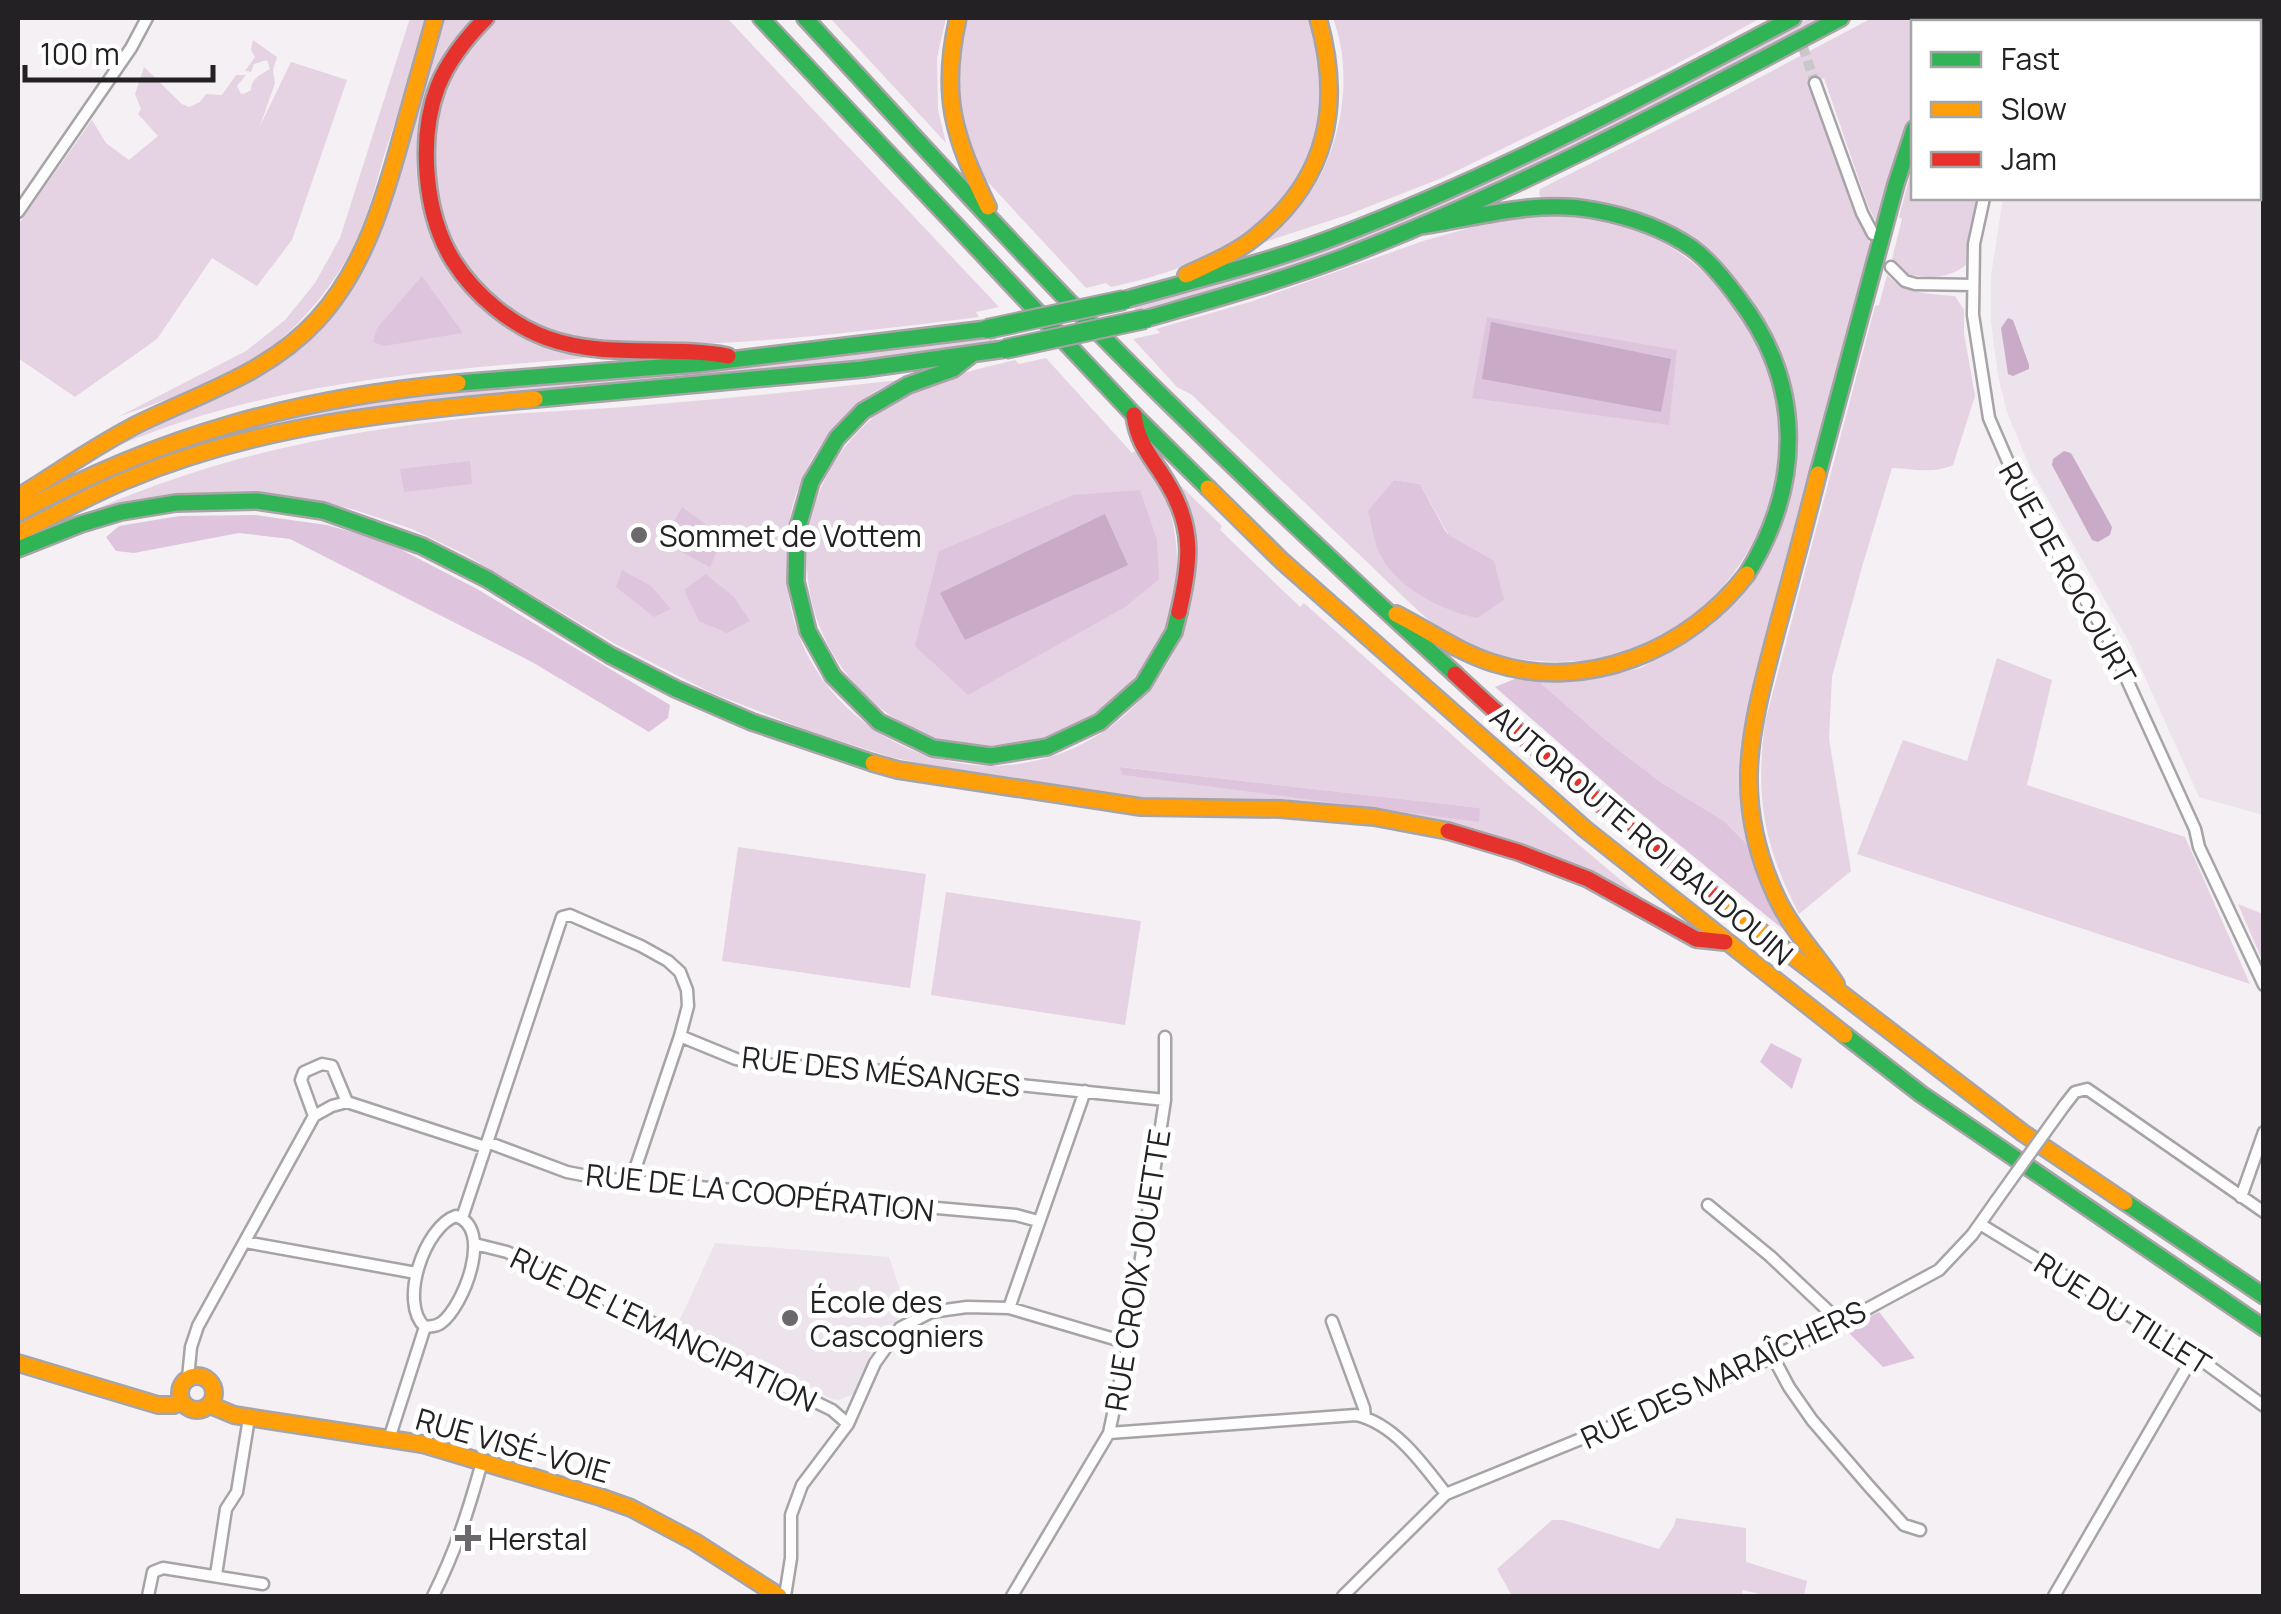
<svg xmlns="http://www.w3.org/2000/svg" width="2281" height="1614" font-family="Manrope,sans-serif">
<style>
.built{fill:#ece3ec}
.green{fill:#e5d3e4;fill-rule:evenodd}
.forest{fill:#dec5dd}
.water{fill:#c9abc7}
.lines{fill:none;stroke-linecap:round;stroke-linejoin:round}
.street-tunnel{stroke:#cac7ca;stroke-width:10;stroke-dasharray:10 5;stroke-linecap:butt}
.street-casing{stroke:#a7a4a7;stroke-width:15}
.fast-casing{stroke:#a7a4a7;stroke-width:20}
.slow-casing{stroke:#a7a4a7;stroke-width:20}
.jam-casing{stroke:#a7a4a7;stroke-width:20}
.street{stroke:#fdfdfd;stroke-width:10}
.fast{stroke:#30b455;stroke-width:15}
.slow{stroke:#ff9f0a;stroke-width:15}
.jam{stroke:#e5322d;stroke-width:15}
.street-bridge-casing{stroke:#a7a4a7;stroke-width:15;stroke-linecap:butt}
.fast-bridge-casing{stroke:#a7a4a7;stroke-width:22;stroke-linecap:butt}
.street-bridge{stroke:#fdfdfd;stroke-width:10}
.fast-bridge{stroke:#30b455;stroke-width:18}
.poi-dot{fill:#6c696c;stroke:#fff;stroke-width:4}
.labels{text-anchor:middle;dominant-baseline:central;stroke-width:10;stroke-linejoin:round;paint-order:stroke}
.poi-label{font-size:30px;fill:#232123;stroke:#fff;text-anchor:start}
.street-label{font-size:30px;fill:#232123;stroke:#fff}
</style>
<rect width="100%" height="100%" fill="#f4f0f4"/>
<path class="built" d="M2097,18H2263V815L2199,797L2130,644L2031,470L2007,412L1998,375L1991,322V276L2003,198H2258V22H2092Z
M715,1243L889,1257L907,1311L876,1339L856,1393L838,1400L832,1399L678,1324Z"/>
<path class="green" d="M410,18H427C413,64 399,110 384,156C375,187 367,220 352,249C334,284 306,319 276,343C231,379 171,398 118,417L246,351L285,320L315,283L340,238Z
M443,18H475C461,33 447,47 438,66C389,160 425,277 514,333C536,346 561,352 586,358C424,371 263,383 113,448L247,381L350,287Z
M498,18H727L999,307L976,312L979,317C883,329 788,341 691,344C650,345 602,349 563,336C496,314 447,258 438,188C436,176 433,163 433,150C435,98 461,53 498,18Z
M830,18H946L937,58L938,110L946,143Z
M969,18H1315C1317,41 1327,81 1324,103C1308,219 1215,265 1111,287L1106,283L1086,288L985,179C956,130 948,71 969,18Z
M1333,18H1761L1671,67L1442,178L1347,215L1262,243C1273,233 1286,223 1296,211C1340,162 1356,79 1333,18Z
M1809,18H1824C1696,85 1568,156 1434,212C1337,252 1238,283 1137,311L1131,305L1240,275L1708,72Z
M1872,18H1965L1961,22H1914L1913,113L1890,188H1885L1876,222L1868,206L1824,78L1809,85L1856,215L1870,243L1861,277L1865,280L1754,693L1753,850L1724,821L1662,783L1607,741L1536,679L1611,675L1640,668L1676,649L1713,624L1751,583L1774,545L1789,505L1796,462L1773,340L1688,241L1544,199L1539,195L1540,189L1721,98Z
M1984,18H2064L2060,22H1980Z
M253,40L277,57L273,70L275,83L260,126L291,62L347,80L292,240L257,286L212,258L157,339L75,397L18,358V225L92,120L106,143L129,160L158,136L138,114L141,109L135,94L144,67L182,104L189,107L200,102L206,94L222,95L236,75H246L237,86L241,94L246,93L251,90C250,79 262,74 270,69L267,60L254,64L251,72L245,71L255,57L251,50Z
M1913,164L1914,198H1977L1966,265C1946,280 1931,277 1908,275L1892,259L1902,219L1899,217Z
M1561,216C1591,219 1621,224 1649,236C1678,248 1701,268 1722,290C1802,377 1796,508 1717,593C1681,633 1631,657 1577,661C1532,664 1485,657 1446,633C1433,625 1422,614 1411,604L1192,395L1177,387L1133,339L1160,333L1156,329L1253,301L1426,240L1484,224L1525,218ZM1394,480L1420,484L1448,534Z
M1887,275C1905,294 1930,294 1955,296L1964,310V333L1975,396L1953,465C1932,474 1914,469 1892,468L1862,567L1832,677L1829,739L1851,871L1799,914C1764,846 1755,799 1765,722L1875,306L1879,305Z
M993,335L998,341L863,361L746,374L478,395L331,414L120,474L18,525V518L117,469L258,421L402,395Z
M1046,358L1132,453L1137,450C1149,466 1161,483 1167,502C1182,545 1181,602 1159,642C1130,695 1079,738 1017,744C998,746 977,748 957,744C925,738 894,721 871,700C784,622 785,490 876,415C917,382 966,372 1015,360L1019,364Z
M899,380C888,385 875,390 866,398C822,431 791,484 787,539C784,579 789,620 808,656C870,772 1025,803 1125,715C1146,696 1173,663 1180,635C1184,621 1184,604 1185,590C1187,571 1193,549 1192,530C1191,516 1185,500 1181,486L1222,526L1220,530L1300,607L1304,603L1507,784L1649,904L1409,818L1144,802L1016,783L890,757L807,730L712,693L617,645L464,554L412,529L355,510L310,499L255,492L203,493L147,499L96,509C221,455 342,431 477,417C537,411 598,410 658,404C738,398 819,389 899,380ZM1121,767L1479,808V821L1123,775Z
M1997,658L2052,680L2027,785L2185,837L2250,984L1857,854L1903,740L1967,761Z
M738,847L926,874L910,988L722,961Z
M946,892L1141,921L1125,1025L931,995Z
M2238,904L2263,914V962Z
M1676,1518L1746,1528V1562L1807,1581L1804,1596H1767L1743,1590L1741,1596H1512L1497,1569L1552,1520H1563L1659,1549L1674,1526Z"/>
<path class="forest" d="M422,276L463,333L384,346L373,342L377,328Z
M1487,317L1677,350L1669,425L1472,398Z
M470,461L472,484L404,492L400,469Z
M1394,480L1420,484L1447,534L1494,561L1504,600L1477,618C1443,611 1397,588 1381,556C1374,543 1372,525 1368,511Z
M1140,490L1157,540L1159,579L1127,606L968,695L915,646L939,551L1073,495Z
M682,507L718,533L719,547L710,567L679,551L671,526Z
M255,515L327,525L366,536L400,549L477,589L670,705L668,718L649,732L532,662L290,539L239,533L134,553L116,551L106,537L119,526L179,516Z
M622,570L651,586L671,609L654,617L616,587Z
M706,574L734,597L750,621L727,633L699,621L684,590Z
M1517,678L1536,679L1607,741L1662,783L1724,821L1753,850L1784,925V930L1628,803L1495,687Z
M1120,767L1480,808L1479,822L1122,775Z
M1771,1043L1802,1059L1792,1089L1760,1062Z
M1879,1312L1915,1358L1883,1367L1844,1328Z"/>
<path class="water" d="M2008,318L2013,320L2029,365V369L2013,376L2008,374L2001,328Z
M1491,322L1671,359L1661,412L1482,379Z
M2064,451L2071,453L2112,527L2110,535L2098,542L2092,540L2052,465L2053,459Z
M1105,514L1128,565L965,640L940,593Z"/>
<g class="lines">
<path class="street-tunnel" d="M1793,18L1815,83"/>
<defs>
<path id="street" d="M2072,22L2077,18
M1815,83L1862,213L1873,234
M1984,198L1974,244L1973,315L1989,418L2025,501L2107,636L2195,829L2199,847L2264,985
M18,212L131,48L147,18
M1891,267L1905,281L1915,284L1973,285
M680,1036L736,1059L757,1064L884,1071L1165,1100
M347,1102L485,1147
M2064,1106L2075,1092L2087,1089L2264,1212
M314,1116L301,1080L304,1072L322,1064L332,1066L347,1102
M487,1142L567,1172L598,1178L1016,1215L1038,1221
M2241,1197L2264,1132
M1708,1205L1770,1256L1841,1323
M456,1216C494,1228 464,1306 441,1323C435,1327 432,1326 425,1327C398,1303 425,1226 456,1216Z
M462,1218L557,932L562,917L570,915L641,946L668,961L680,972L687,990L688,1006L680,1036L631,1181
M1980,1224L2194,1355L2264,1406
M245,1242L416,1273
M475,1244L507,1252L832,1410L848,1424
M1009,1308L1085,1091
M1332,1321L1364,1408L1365,1417
M1773,1357L1789,1387L1812,1420L1868,1485L1904,1525L1920,1530
M188,1378L191,1347L198,1326L314,1116L332,1106L347,1102
M1109,1433L1356,1415C1395,1424 1423,1464 1446,1494
M389,1439L425,1327
M216,1575L226,1509L237,1492L249,1418
M148,1596L153,1572L163,1568L263,1584
M433,1596C456,1550 468,1512 482,1462
M785,1596L791,1558V1515L802,1485L848,1424L875,1363L900,1328L931,1312L967,1307L1009,1308L1128,1343
M1012,1596L1109,1433L1128,1343L1165,1100V1037
M1343,1596L1446,1494L1603,1430L1773,1357L1841,1323L1939,1270L1972,1235L1996,1201
M2054,1596L2194,1355"/>
<path id="fast" d="M761,18L1134,415L1208,488
M805,18C923,146 1040,276 1164,398C1259,492 1356,584 1455,674
M1967,22L1971,18
M1420,226C1476,218 1536,199 1593,210C1627,216 1663,228 1692,248C1710,261 1725,280 1738,298C1804,383 1803,484 1747,574
M1124,300C1195,280 1266,263 1335,237C1493,177 1643,97 1793,18
M1145,319C1211,300 1277,282 1341,258C1514,192 1678,104 1841,18
M971,355L953,369L908,385L863,411L837,438L811,482L797,531L796,582L808,631L833,676L879,722L933,748L991,756L1047,747L1100,722L1143,684L1174,632L1179,612
M458,383L697,364L987,329
M535,399L863,369L1005,349
M1818,474L1896,184L1914,129
M18,549L81,524L121,512L176,503L257,501L323,511L422,546L487,579L610,655L676,689L752,722L873,763
M1845,1035L1921,1094L2264,1328
M2125,1202L2264,1296"/>
<path id="slow" d="M958,18C940,96 954,137 988,207
M1186,275C1209,264 1234,254 1254,238C1328,180 1343,106 1318,18
M1818,474C1805,526 1791,577 1777,629C1751,728 1730,797 1776,896C1791,929 1816,954 1836,984
M1208,488L1282,561L1585,829L1845,1035
M18,497C59,472 99,443 142,422C204,392 268,373 317,320C364,269 384,200 402,135C413,96 424,57 435,18
M18,513C160,435 297,398 458,383
M18,533C55,515 91,494 129,479C257,425 397,411 535,399
M1396,614C1428,630 1458,652 1493,663C1587,693 1689,650 1747,574
M873,763L898,770L1141,807L1280,809L1374,817L1448,831
M1717,898L2023,1133L2125,1202
M18,1363L158,1405H174L182,1401
M180 1393a17 17 0 1 1 34 0a17 17 0 1 1-34 0Z
M210,1405L234,1415L422,1444L600,1497L631,1508L695,1542L779,1596"/>
<path id="jam" d="M486,18C466,38 449,59 438,86C418,138 424,215 454,262C475,295 511,325 547,338C605,359 669,345 728,356
M1134,415C1138,446 1153,458 1168,484C1195,529 1190,564 1179,612
M1455,674C1539,752 1626,828 1717,898
M1448,831L1518,852L1588,879L1696,939L1725,942"/>
</defs>
<use href="#street" class="street-casing"/>
<use href="#fast" class="fast-casing"/>
<use href="#slow" class="slow-casing"/>
<use href="#jam" class="jam-casing"/>
<use href="#street" class="street"/>
<use href="#fast" class="fast"/>
<use href="#slow" class="slow"/>
<use href="#jam" class="jam"/>
<defs>
<path id="street-bridge" d="M1996,1201L2064,1106"/>
<path id="fast-bridge" d="M987,329L1124,300
M1005,349L1145,319"/>
</defs>
<use href="#street-bridge" class="street-bridge-casing"/>
<use href="#fast-bridge" class="fast-bridge-casing"/>
<use href="#street-bridge" class="street-bridge"/>
<use href="#fast-bridge" class="fast-bridge"/>
</g>
<g class="poi-dot">
<circle cx="639" cy="535" r="10"/>
<circle cx="790" cy="1318" r="10"/>
<path d="M463 1523h10v10h10v10h-10v10h-10v-10h-10v-10h10z"/>
</g>
<g class="labels">
<g class="poi-label">
<text x="659" y="535">Sommet de Vottem</text>
<text x="810" y="1301">École des<tspan x="810" dy="34">Cascogniers</tspan></text>
<text x="488" y="1538">Herstal</text>
</g>
<g class="street-label">
<text transform="translate(2068 573) rotate(61)">RUE DE ROCOURT</text>
<text transform="translate(1642 835) rotate(40)">AUTOROUTE ROI BAUDOUIN</text>
<text transform="translate(881 1071) rotate(6)">RUE DES MÉSANGES</text>
<text transform="translate(760 1192) rotate(6)">RUE DE LA COOPÉRATION</text>
<text transform="translate(1137 1270) rotate(-81)">RUE CROIX JOUETTE</text>
<text transform="translate(2123 1313) rotate(32)">RUE DU TILLET</text>
<text transform="translate(664 1329) rotate(26)">RUE DE L'EMANCIPATION</text>
<text transform="translate(1723 1374) rotate(-25)">RUE DES MARAÎCHERS</text>
<text transform="translate(513 1445) rotate(16)">RUE VISÉ-VOIE</text>
</g>
</g>
<rect width="2281" height="1614" fill="none" stroke="#232123" stroke-width="40"/>
<rect x="1911" y="20" width="350" height="180" fill="#ffffff" stroke="#a7a6a7" stroke-width="2.5"/>
<rect x="1931" y="52" width="50" height="15" fill="#30b455" stroke="#a7a6a7" stroke-width="2.5"/>
<text x="2001" y="70" font-size="30" fill="#232123">Fast</text>
<rect x="1931" y="102" width="50" height="15" fill="#ff9f0a" stroke="#a7a6a7" stroke-width="2.5"/>
<text x="2001" y="120" font-size="30" fill="#232123">Slow</text>
<rect x="1931" y="152" width="50" height="15" fill="#e5322d" stroke="#a7a6a7" stroke-width="2.5"/>
<text x="2001" y="170" font-size="30" fill="#232123">Jam</text>
<path d="M25 65v15h188v-15" fill="none" stroke="#232123" stroke-width="5"/>
<text x="40" y="65" font-size="30" fill="#232123" stroke="#ffffff" stroke-width="8" paint-order="stroke">100 m</text>
</svg>
